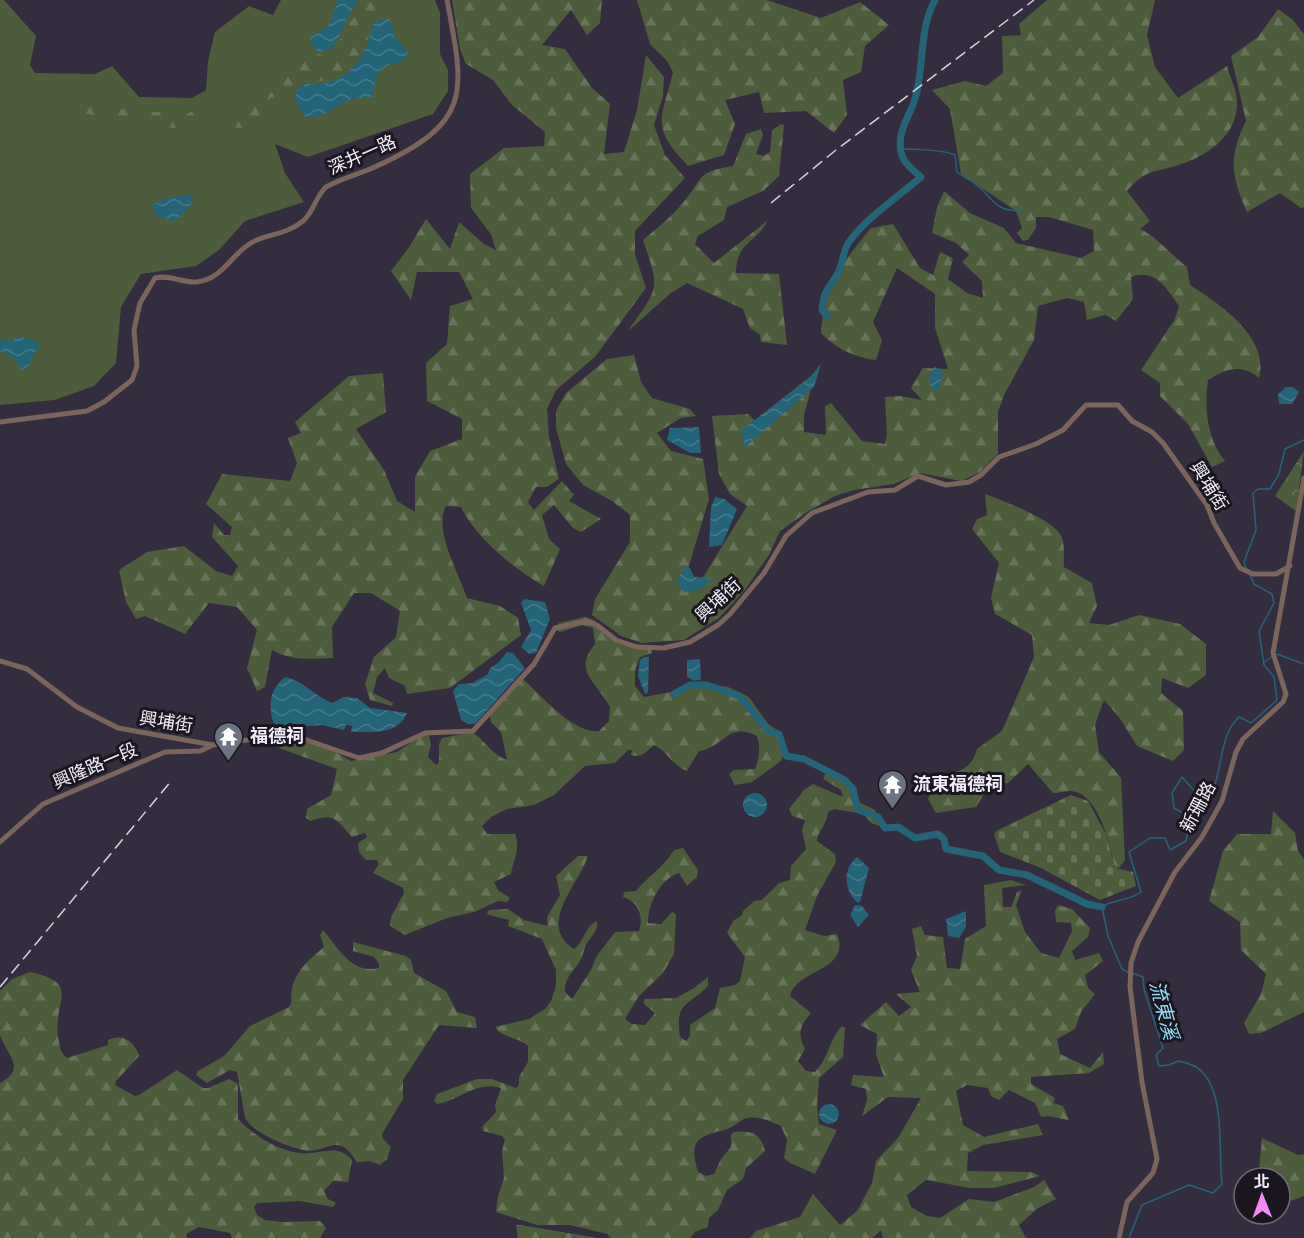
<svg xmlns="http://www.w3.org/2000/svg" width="1304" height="1238" font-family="Rubik,'Noto Sans TC',sans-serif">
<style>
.grass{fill:#4d5c3b}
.forest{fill:url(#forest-firs)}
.cemetery{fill:url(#cemetery-stones)}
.park{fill:url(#park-crowns)}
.water{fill:url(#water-waves)}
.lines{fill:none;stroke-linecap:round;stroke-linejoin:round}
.stream{stroke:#246479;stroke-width:1.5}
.river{stroke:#246479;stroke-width:7}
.minor{stroke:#7b645c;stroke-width:5}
.rail{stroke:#d9d4e2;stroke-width:1.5;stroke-dasharray:12 6;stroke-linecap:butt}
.labels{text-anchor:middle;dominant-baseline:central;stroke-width:6;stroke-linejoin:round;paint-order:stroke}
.street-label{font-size:18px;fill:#f1ecf9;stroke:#1a161f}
.poi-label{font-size:18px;font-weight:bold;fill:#f1ecf9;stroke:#1a161f;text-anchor:start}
.water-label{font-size:20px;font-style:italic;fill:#93ddf8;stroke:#1a161f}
</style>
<defs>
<pattern id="forest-firs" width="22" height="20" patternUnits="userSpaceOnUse" patternTransform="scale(1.5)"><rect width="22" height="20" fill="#4d5c3b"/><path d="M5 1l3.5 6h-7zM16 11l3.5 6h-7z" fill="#677458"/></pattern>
<pattern id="cemetery-stones" width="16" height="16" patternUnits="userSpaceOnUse" patternTransform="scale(1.5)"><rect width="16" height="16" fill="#4d5c3b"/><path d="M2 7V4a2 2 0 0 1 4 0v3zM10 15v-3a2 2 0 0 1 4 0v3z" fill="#677458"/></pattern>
<pattern id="park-crowns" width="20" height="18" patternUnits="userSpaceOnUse" patternTransform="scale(1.5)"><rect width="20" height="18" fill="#4d5c3b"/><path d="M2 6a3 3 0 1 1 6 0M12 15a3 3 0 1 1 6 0" fill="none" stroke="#677458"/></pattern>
<pattern id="water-waves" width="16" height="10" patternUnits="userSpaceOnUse" patternTransform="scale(1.5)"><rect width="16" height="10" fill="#246479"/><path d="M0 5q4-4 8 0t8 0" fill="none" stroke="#447a8d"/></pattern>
</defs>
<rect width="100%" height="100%" fill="#342c3f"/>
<path class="grass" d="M0,0H4L36,36L30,65L35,73L95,74L112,66L139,97L192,98L206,90L208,61L215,32L249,6L273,15L281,0H435L440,13V54L448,70V91L433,114L308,157L275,144L285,173L304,202L245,221L219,250L196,266L141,274L121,307L116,363L94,386L55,400L0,405Z"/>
<path class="forest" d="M362,0H387V13L372,22L366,46L360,51L355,66L337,78L323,81H305L265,101L255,125L245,128L220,127L221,120L233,118L240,120C250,114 253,104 261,95C277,75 297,65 319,54L327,57C343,47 345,17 362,0Z
M452,0H602L600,23L587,35L571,10L542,45L565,49L592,88L610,104L604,154L624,152L637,110L646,55L664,77L663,96L654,125L665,155L685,178L635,231V254L646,288L595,357L556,390L547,409L549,437L559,479L547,487H536L528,502L534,510L562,481L574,495L569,501L601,519L581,532L573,528L554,505L542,515L549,539L560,549L544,586C515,570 475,537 461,507L446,506C433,529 459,574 467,598L500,606L518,618L521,635L450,688L407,694L405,686L389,678L385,668L377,677L373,693L393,703L392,706L370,700L365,684L374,657L396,637L400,611L371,593H354L332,627L333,658C309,659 292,661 272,650L265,687L257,691L247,668L257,630L237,607L209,603L185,634L145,616L136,619L126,602L119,570L147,552L184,546L216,571L232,576L238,566L212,537L214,523L224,535H230L232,527L206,504L222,474L290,481L297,463L288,438L301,433L295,422L349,376L383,373L386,412L356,429L384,470L397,501L415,512V477L430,451L462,439V419L427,401L426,363L447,344L450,306L473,299L459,272H417L411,300L391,271L408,249L426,219L450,249L459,222L484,244L496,250L491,234L471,208L470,174L504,148L544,146L545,132L512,105L493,80L466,64L460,49Z
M637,0H767L821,18L860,2L889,25L865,46L861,72L843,80L847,115L834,133L806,111L764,113L759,92L725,100L735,124L724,155L688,166C650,126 661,121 673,72L668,62L650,44Z
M1047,0H1155L1147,35L1155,67L1178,98L1227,66C1230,77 1237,90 1237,102C1238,135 1208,156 1179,165C1153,173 1146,169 1127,191L1150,221L1140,229C1156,236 1171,255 1187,267L1190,285C1219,304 1270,337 1259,378C1241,363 1226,369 1208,380C1204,408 1207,439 1225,461L1212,467L1188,424L1160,396V383L1141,370L1175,319L1179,306C1167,289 1155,268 1131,277L1133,299L1116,321L1105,315L1087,320L1084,302L1067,298L1038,306L1034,340L1005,393L998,412V453L980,472L961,481L920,473L894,484L854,490L835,496L807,512L780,531L769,555L744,591L720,617L684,640L642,643L621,636L592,615L595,599L630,542V515L612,501L583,485L566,464L556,428V411L566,393L607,359L634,355L641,382L652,398L690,409L696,416L681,418L657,433L671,451L703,459L709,499L685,579L697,587L747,506L730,494L719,474L712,416L748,414L761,426L800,384L811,389L804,415V432L826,435L825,406L831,403L862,441L885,444L887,434L885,397L900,396L922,400L911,388L923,368L948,369L935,328V294L897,268L873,322L882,340L876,360C854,357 836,349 821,333C824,286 842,263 871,228L893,224L920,268L933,275L940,252L953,258L948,279L967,293L983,298L982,281L962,262L969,255L956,243L932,233L937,207L944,191L970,213L1004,228L1016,243L1081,258L1094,251L1093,230L1049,217H1036V228L1028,240L1023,241L1017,233L1022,228L1016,211L961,174L950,109L932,90L965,81L986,86L1003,73L1002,36L1021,35L1019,24Z
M1278,9L1292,19L1304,34V207L1301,208L1280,193L1247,212C1231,176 1228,157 1246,121L1231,56L1258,37Z
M84,101L133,111L180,113L182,118L199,106L214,105L217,109L210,117L200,119L197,127L180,129L70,111L72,104Z
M781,124L784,125L779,176L763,191L727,207L724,220L698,236L695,244L714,263L767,221C759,242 736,240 736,273L779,274L787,345L761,342L760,335L750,328L743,309L687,283L671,293L628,331C658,287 661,292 643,240C656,229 671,217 682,204C704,179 694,172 733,166L746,134L761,129L763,135L756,154L764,156L770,152L772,130Z
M985,494C1004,501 1049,518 1060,534C1066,543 1063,557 1064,567L1092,583L1097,606L1089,623L1109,625L1139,615L1180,624L1206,644V675L1188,688L1162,678L1161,693L1183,711L1184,750L1173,761L1137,746L1119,717L1104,700L1095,725L1099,752L1121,778L1125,860L1119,868H1115C1110,846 1100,795 1072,791C1067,791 1059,793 1053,793L1028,764L1008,783L989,786L976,807L936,813L928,799L937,776C956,773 972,770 977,749L1002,731L1034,657L1032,635L995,614L991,598L999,563L972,529L977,519L987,515Z
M585,617L594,620L613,638L651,649L652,653L640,657L635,670V686L644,697L709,685L728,687L749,697L768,724L780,732L785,750L781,761L752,782L735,785L729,774L734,770L755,769C759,758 761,748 757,736C727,721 725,747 699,751L687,771C673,766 667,751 654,745C647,751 641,759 631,755L632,750H628L615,763L585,766L554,795L534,805L507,809L491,817L482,826L487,834H515C521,849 513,860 511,874L494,882L498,890L510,898L507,902L498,901L474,912L447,918L405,935L390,926L391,917L404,893L403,888L373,873L379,864L377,860H366L359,852L358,843L367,837L365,833L352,837C338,822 335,811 311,821L306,818L307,809L331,795L337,769L279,748L274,744L287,740L323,745L351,761L397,752L422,735H429L431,744L428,757L436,765L439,762V744L442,738L472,732C486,741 491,754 507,760L501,732L491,722L490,715L523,679C541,695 573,734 599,731L609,721L610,707C597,682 572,672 595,644L593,628L582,625L560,632L555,629L559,623Z
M826,773L835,775L854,787L855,800L875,810L883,827L871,823L864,814L834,809L828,812C827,824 818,830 817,841L835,854L836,862L817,896L805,930L824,936L837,934C852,971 796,969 790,996L811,1013C800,1026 797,1033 805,1049L798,1061L806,1071L815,1072C830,1056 829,1039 842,1026L845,1028L843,1057L819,1078L817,1106L819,1124L837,1130L815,1174L790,1163L784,1158L787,1140L781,1126C772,1122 755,1114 744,1119C738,1122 732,1128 724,1130C696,1137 689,1141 698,1172L706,1176L714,1174L721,1159L731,1147V1135L734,1132C750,1130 761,1133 765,1151L746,1168L743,1179L727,1190L718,1210L709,1218L708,1227L695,1232L690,1238H610L608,1234L570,1225H537L496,1212L498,1196L504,1178L502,1151L505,1140L502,1136L483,1131L482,1127L496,1112L495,1105L501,1088C477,1080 460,1100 437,1104L434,1101L437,1094L477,1079H492L516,1088L519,1085V1077L528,1062V1046C519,1037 502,1038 495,1027L529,1019L545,1009L551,1001L556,986V970L542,939L508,926L509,920L489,915L487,913L489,910L508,909L524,920L548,926L547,917L560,895L556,876L578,856H588C579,884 536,925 574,949C585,941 584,927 597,921C598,931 593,934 587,943C584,948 583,956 580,961C572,973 565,977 565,992L572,999L591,970L596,957L615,932L639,931C644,916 638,901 623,897L624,892L636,891C649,875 664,867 674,850L683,848L698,870L697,877L687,886L679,873C660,879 648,904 648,923L661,924L672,912L676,914L674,954L663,973L639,996L625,1019L632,1024L645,1025L655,1013L644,1004V999L676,998L694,988L708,977V986C686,1008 675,1002 680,1037L686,1041L690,1036V1025L715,1008L720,988L735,985L740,981L745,957L727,933L733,921L742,915L743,911L754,901L762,900L779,883L790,880L791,866L806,849L802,830L805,820L792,816L789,809L804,790L813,784L843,797L841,790L823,779Z
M1273,811L1295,833L1298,851L1304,859V1012L1261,1033L1249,1034L1244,1023L1261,994L1266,974L1241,950L1240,922L1209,901L1223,851L1237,834H1271Z
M1011,880L1026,885L1002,888L1003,907H1011L1017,892L1022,890L1016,905L1025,932L1041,953L1059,958L1072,931L1071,923L1056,922L1055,911L1058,905L1072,909L1090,928L1088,937L1072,951L1075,960L1099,953L1103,961L1085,975L1088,988L1095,994L1081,1012L1075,1029L1057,1039L1060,1054L1090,1068L1103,1052L1104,1064L1089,1073L1031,1077V1084L1055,1098L1053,1103L1063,1106L1069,1120L1048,1116L1041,1117L1035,1103L1009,1090L999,1100L991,1096L988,1088L967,1085L956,1091L963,1125L984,1137L1038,1124L1043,1135L983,1145L968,1153L967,1171L1031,1172L1040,1176L994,1188H970L926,1180L907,1195L911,1207L927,1216L940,1218L969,1199L994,1202L1034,1187L1044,1180L1056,1199L1038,1208L1019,1225L1026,1238H883L881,1230L873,1238H750L756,1231L800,1217L813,1194L840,1225L857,1211L872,1183L876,1161L898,1138L921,1098L888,1097L862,1116L867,1100L866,1089L851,1085L853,1075L884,1077L876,1055L877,1034L860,1025L886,1002L899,1016L911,1007L896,994L920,992L911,970L917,956L912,929L921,926L925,935L943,937L947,968L960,969L965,939L986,926L984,885Z
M323,930C338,947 351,975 379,968V964L374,957L353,951V942L406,956L411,960L414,973L446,991L457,1012L475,1017L477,1028L439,1025L403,1080V1099L382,1134L383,1139L391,1147L387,1159L380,1165L370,1161L357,1162C336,1129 328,1155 303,1150C285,1146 255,1134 245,1118L237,1072L230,1070L207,1083L196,1075L198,1071L224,1056L250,1026L289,1007C293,1000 290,996 292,989C296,970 311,958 324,947L320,935Z
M30,972C85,984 50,1002 59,1041C60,1049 61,1053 67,1058L108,1045V1040C122,1033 135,1041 139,1056L116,1081L115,1085L135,1096L139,1095L177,1070L203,1088H208L229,1079L237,1083L238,1087V1119C255,1136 275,1149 299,1153C318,1156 337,1142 352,1160L348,1182L333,1181L324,1191L328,1199L336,1203L333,1207L300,1201L257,1203L254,1207L257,1215L265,1220L283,1222L320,1221L326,1228L320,1238H232L230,1233L199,1227L186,1234L187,1238H0V1083C28,1068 6,1054 0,1035C0,1022 0,1004 0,991L12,979Z
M1262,1138L1298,1155L1304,1154V1196L1280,1205V1178H1263L1259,1170Z
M516,1225H521L598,1238H518Z"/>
<path class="cemetery" d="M1071,795L1088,801L1106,834L1115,868L1133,872L1136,886L1100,900L1039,867L1000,852L994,834L998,830Z"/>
<path class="park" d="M1304,451L1296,511L1275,496Z"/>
<path class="water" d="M338,0H359C347,15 342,33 331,50L319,52L312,46L310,38L329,25Z
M381,19H389L393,26L394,36L408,52L404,61L390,64L378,72L372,97L351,99L320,116L306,118C299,103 293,108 297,88C306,82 315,85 325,83C354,77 367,51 373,24Z
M194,195L189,208L175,221L155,215L152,206C162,196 181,196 194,195Z
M21,337L39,342V347L26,369H22L10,355L0,351V340L8,341Z
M821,364L814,387L744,448L742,430L811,376Z
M935,367L943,371L939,389L935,391L930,385L929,375Z
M1286,387H1293L1299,392L1292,404H1279L1278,394Z
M699,427L701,453H690L667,440L670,428Z
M715,497L724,499L737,509L722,545L709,547L711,507Z
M685,566L690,568L694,577L711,578C706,589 694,592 683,592L677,581Z
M524,599L545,602L550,619L536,653L529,654L521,647L531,630L521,603Z
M507,652L513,653L525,668L475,724H468L461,720L453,691L459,684L472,683L487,675L490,668L499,662Z
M644,657H649L648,693L645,694L638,676L640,660Z
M700,659L701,679L695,681L687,677V660Z
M285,677C302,680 315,696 332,703L344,697L357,698L370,708L407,713C398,735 372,732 351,732L352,726L346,725L344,730L322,725L282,728L273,722C268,704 270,689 285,677Z
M743 805a12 12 0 1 1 24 0a12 12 0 1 1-24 0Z
M857,857L869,868L860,902L858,903C844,891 842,869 857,857Z
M855,905L862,906L869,915L858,927L850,915Z
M966,911V927L959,938L948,936L946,919Z
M819 1114a10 10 0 1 1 20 0a10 10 0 1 1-20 0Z"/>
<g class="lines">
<path class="stream" d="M901,149C913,149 946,150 955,155L957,172C962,176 969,179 974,183C996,199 991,211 1023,211
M1246,568L1244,562L1256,530L1253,493L1258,489H1270L1279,474L1285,449L1304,440
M1277,654L1304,664
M1264,662L1273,656
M1128,972L1122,969L1108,936L1102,907C1115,898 1128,902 1141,892L1129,852L1150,838H1165L1170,850L1186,841L1190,817L1174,808L1172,793L1182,777L1205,803C1225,779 1216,738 1239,717L1251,723L1277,700L1274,677L1264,665L1259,631L1274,603L1272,594L1254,584L1250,575
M1129,1238L1142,1205L1189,1185L1213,1193L1222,1184C1218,1153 1227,1086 1196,1067C1191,1064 1183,1062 1178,1061L1169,1065L1159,1066L1156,1055L1163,1048L1144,989L1143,977L1132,973"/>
<path class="river" d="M827,316L822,310C824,288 829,289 838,273C843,264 843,250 849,242C866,218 899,196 921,177C913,170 903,163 901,152C897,131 909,118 915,99C925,66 918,31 935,0
M674,694L690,685H707L739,696L769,731L779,734L786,756L804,759L845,780L853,789L858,810L878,817L885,828L898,827L915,838L938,834L944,839L946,849L983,856L999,870L1027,875L1087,904L1102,907"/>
<path class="minor" d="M0,422L87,411L104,402L132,380L137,366L134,330L140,303L155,278C169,274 182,283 196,282C221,280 230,257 248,245C263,233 284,237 303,221C314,212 315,197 326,187C342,178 360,174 377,166C472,122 465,94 447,0
M0,661L27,669L77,707L118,728L213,745L266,737L295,736L359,758L382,753L425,733L473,731L534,664L555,628L587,621L597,625L616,640L637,647L664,648L690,642L718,625L730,614L764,573L786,536L812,513L868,492L895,490L918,476L946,485L969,482L981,475L999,457L1036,444L1063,430L1086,405H1118L1132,421L1152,432L1163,443L1207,505L1214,523L1240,568L1253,574H1276L1290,566
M0,842L43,804L165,752L200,751L213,745
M1119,1238L1127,1202L1153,1173L1157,1159L1142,1082L1130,987L1131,963L1138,942L1175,872L1202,837L1222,801L1236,752L1243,739L1283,702L1286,694L1273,653L1304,478"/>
<path class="rail" d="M771,203L836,150L1034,0
M0,987L172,780"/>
</g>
<defs>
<symbol id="temple-pin" viewBox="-11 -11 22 30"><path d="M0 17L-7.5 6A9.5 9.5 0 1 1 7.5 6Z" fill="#6b7280" stroke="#1a161f"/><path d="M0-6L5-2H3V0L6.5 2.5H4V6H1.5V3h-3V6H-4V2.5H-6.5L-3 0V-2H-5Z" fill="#fff"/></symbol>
</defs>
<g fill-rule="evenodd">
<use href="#temple-pin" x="212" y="720" width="33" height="45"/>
<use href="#temple-pin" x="876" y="768" width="33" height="45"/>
</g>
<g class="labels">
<g class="street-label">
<text transform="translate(362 155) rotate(-24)">深井一路</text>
<text transform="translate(1209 486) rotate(58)">興埔街</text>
<text transform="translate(718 600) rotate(-43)">興埔街</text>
<text transform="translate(166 722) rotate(9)">興埔街</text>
<text transform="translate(95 766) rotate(-23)">興隆路一段</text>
<text transform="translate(1198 807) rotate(-62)">新珊路</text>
</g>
<g class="poi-label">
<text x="250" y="736">福德祠</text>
<text x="913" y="784">流東福德祠</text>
</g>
<g class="water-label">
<text transform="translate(1164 1010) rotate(75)">流東溪</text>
</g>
</g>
<g transform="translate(1262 1196) rotate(359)"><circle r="28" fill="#1a161f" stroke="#706c76" stroke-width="1.5"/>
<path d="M0-4.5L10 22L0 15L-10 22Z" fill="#f18af4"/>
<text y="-9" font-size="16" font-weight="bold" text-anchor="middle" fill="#f1ecf9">北</text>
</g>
</svg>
